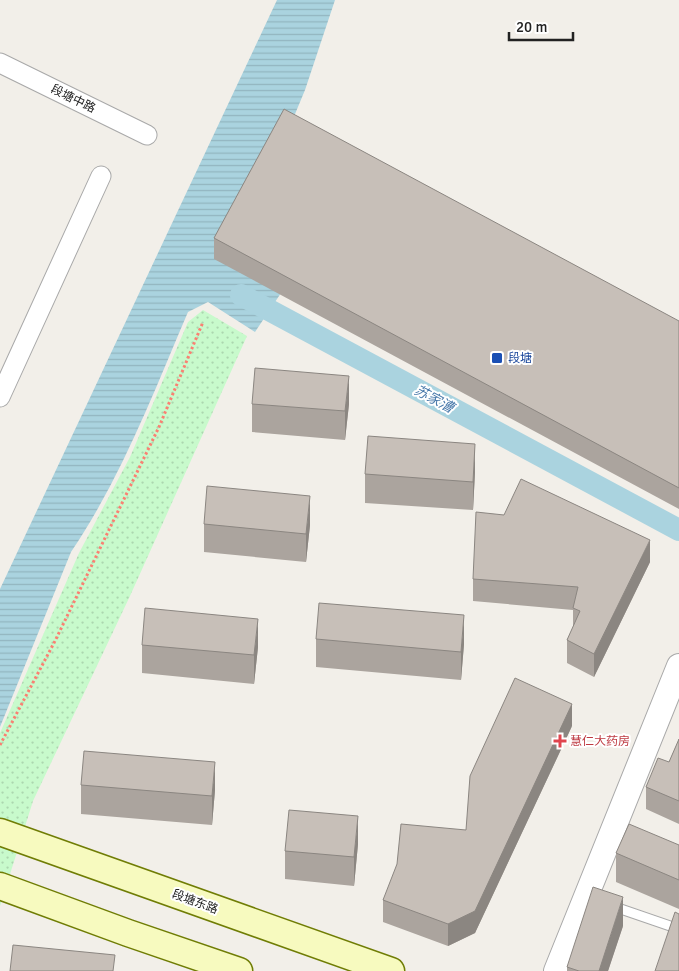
<svg xmlns="http://www.w3.org/2000/svg" width="679" height="971" font-family="Signika,'Noto Sans SC',sans-serif">
<style>
.park{fill:url(#park-dots)}
.water{fill:url(#water-rules)}
.lines{fill:none;stroke-linecap:round;stroke-linejoin:round}
.canal{stroke:#aad3df;stroke-width:22}
.service-casing{stroke:#a9a9a9;stroke-width:11}
.minor-casing{stroke:#a9a9a9;stroke-width:21}
.tertiary-casing{stroke:#a9a9a9;stroke-width:26}
.secondary-casing{stroke:#707d05;stroke-width:29}
.path{stroke:#fa8072;stroke-width:3;stroke-dasharray:2.5 2.5;stroke-linecap:butt}
.service{stroke:#fff;stroke-width:9}
.minor{stroke:#fff;stroke-width:19}
.tertiary{stroke:#fff;stroke-width:24}
.secondary{stroke:#f7fabf;stroke-width:26}
.wall{fill:#aba49e}
.shaded-wall{fill:#8b8681}
.building{fill:#c7bfb8;stroke:#8b8681}
.transit-dot{fill:#1a4fb4;stroke:#fff;stroke-width:2}
.health-dot{fill:#e0444e;stroke:#fff;stroke-width:2}
.labels{text-anchor:middle;dominant-baseline:central;stroke-width:4;stroke-linejoin:round;paint-order:stroke}
.street-label{font-size:12px;fill:#222;stroke:#fff}
.transit-label{font-size:12px;fill:#164399;stroke:#fff;text-anchor:start}
.health-label{font-size:12px;fill:#be3a42;stroke:#fff;text-anchor:start}
.water-label{font-size:14px;font-style:italic;fill:#4a7aab;stroke:#fff}
</style>
<defs>
<pattern id="park-dots" width="8" height="8" patternUnits="userSpaceOnUse" patternTransform="scale(1.25)"><rect width="8" height="8" fill="#c8facc"/><path d="M2 2h.1M6 6h.1" fill="none" stroke="#acd6af" stroke-width="1.8" stroke-linecap="round"/></pattern>
<pattern id="water-rules" width="6" height="5" patternUnits="userSpaceOnUse" patternTransform="scale(1.25)"><rect width="6" height="5" fill="#aad3df"/><path d="M0 2.5h6" fill="none" stroke="#92b5bf"/></pattern>
</defs>
<rect width="100%" height="100%" fill="#f2efe9"/>
<path class="park" d="M203,310L247,336L130,596L33,801L0,906V733L79,553L130,457L188,322Z"/>
<path class="water" d="M277,0H335L305,90L266,184L281,293L255,332L208,302L188,312C153,394 121,478 71,552L0,727V589Z"/>
<g class="lines">
<path class="canal" d="M241,295L679,530"/>
<defs>
<path id="service" d="M612,906L679,929"/>
<path id="minor" d="M0,63L147,135
M0,397L101,176"/>
<path id="tertiary" d="M556,971L679,666"/>
<path id="secondary" d="M0,832L391,971
M0,886L128,933L239,971"/>
</defs>
<use href="#service" class="service-casing"/>
<use href="#minor" class="minor-casing"/>
<use href="#tertiary" class="tertiary-casing"/>
<use href="#secondary" class="secondary-casing"/>
<path class="path" d="M0,745L55,641L159,427L203,322"/>
<use href="#service" class="service"/>
<use href="#minor" class="minor"/>
<use href="#tertiary" class="tertiary"/>
<use href="#secondary" class="secondary"/>
</g>
<path class="wall" d="M214,238L679,321V509L214,259Z
M252,404H349L345,440L252,432Z
M475,472L473,510L365,503V474Z
M504,515L650,562L594,677L567,663V640L573,627V610L473,601V579Z
M204,524L310,525L306,562L204,552Z
M316,639L464,644L461,680L316,667Z
M142,645L258,647L254,684L142,673Z
M572,726L475,933L448,946L383,922V900L466,830Z
M679,739V824L646,809V787L669,762Z
M81,785L215,790L212,825L81,814Z
M358,844L354,886L285,879V851Z
M679,845V909L616,882V853Z
M623,926L608,971H567V967Z"/>
<path class="shaded-wall" d="M349,376V404L345,440V411Z
M475,444V472L473,510V482Z
M310,496V525L306,562V534Z
M650,540V562L594,677V654Z
M464,615V644L461,680V652Z
M258,619V647L254,684V655Z
M572,704V726L475,933L448,946V924Z
M215,762V790L212,825V796Z
M358,816V844L354,886V857Z
M623,897V926L608,971H599Z"/>
<path class="building" d="M284,109L679,321V488L214,238Z
M255,368L349,376L345,411L252,404Z
M368,436L475,444L473,482L365,474Z
M521,479L650,540L594,654L567,640L580,611L573,608L578,587L473,579L476,512L504,515Z
M207,486L310,496L306,534L204,524Z
M319,603L464,615L461,652L316,639Z
M145,608L258,619L254,655L142,645Z
M515,678L572,704L475,911L448,924L383,900L397,864L401,824L466,830L470,776Z
M679,739V801L646,787L658,758L669,762Z
M84,751L215,762L212,796L81,785Z
M289,810L358,816L354,857L285,851Z
M629,824L679,845V880L616,853Z
M593,887L623,897L599,971H579L567,967Z
M675,912L679,914V971H655Z
M13,945L115,955L113,971H10Z"/>
<rect class="transit-dot" x="491" y="352" width="12" height="12" rx="2.5"/>
<path class="health-dot" d="M557.5 733.5h5v5h5v5h-5v5h-5v-5h-5v-5h5z"/>
<g class="labels">
<g class="street-label">
<text transform="translate(73 99) rotate(26)">段塘中路</text>
<text transform="translate(195 902) rotate(20)">段塘东路</text>
</g>
<g class="transit-label">
<text x="508" y="358">段塘</text>
</g>
<g class="health-label">
<text x="570" y="741">慧仁大药房</text>
</g>
<g class="water-label">
<text transform="translate(434 399) rotate(28)">苏家漕</text>
</g>
</g>
<path d="M509 32v8h64v-8" fill="none" stroke="#222222" stroke-width="2.5"/>
<text x="516" y="32" font-size="15" fill="#222222" stroke="#ffffff" stroke-width="4" paint-order="stroke">20 m</text>
</svg>
